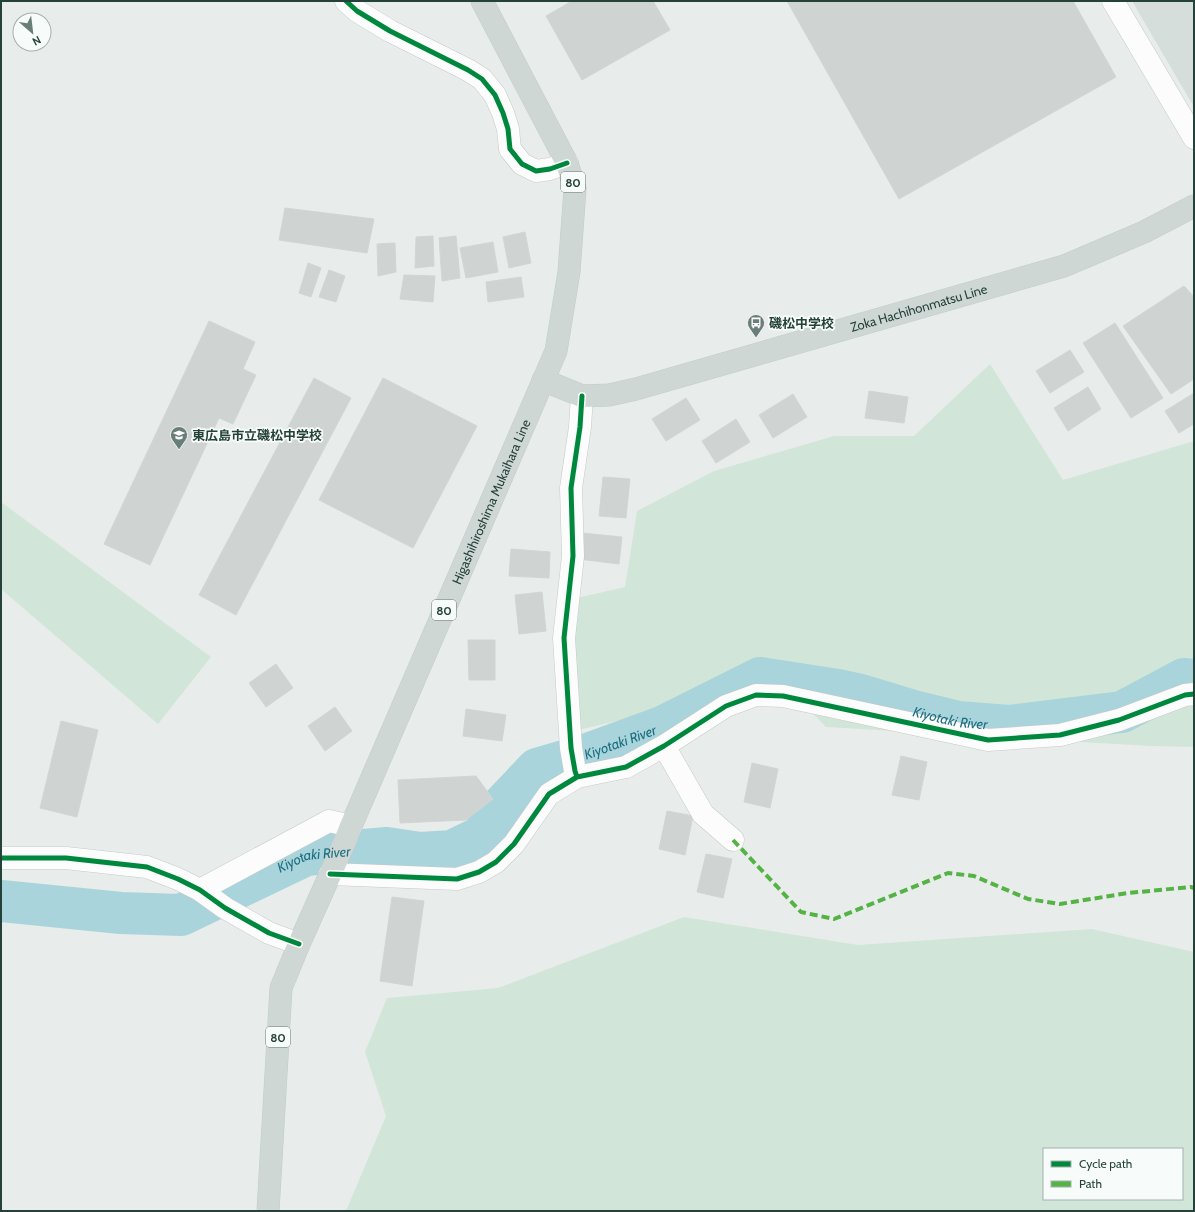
<svg xmlns="http://www.w3.org/2000/svg" width="1195" height="1212" font-family="Cabin,'Noto Sans JP',sans-serif">
<style>
.built{fill:#d6dedb}
.green{fill:#d1e6d8;fill-rule:evenodd}
.lines{fill:none;stroke-linecap:round;stroke-linejoin:round}
.river{stroke:#a9d4db;stroke-width:42}
.building{fill:#cfd4d2;stroke:#d1d6d4}
.minor-casing{stroke:#c5cac8;stroke-width:23}
.major-casing{stroke:#c3ccc9;stroke-width:23}
.minor{stroke:#fcfcfc;stroke-width:22}
.major{stroke:#cfd7d5;stroke-width:22}
.quiet{stroke:#55b346;stroke-width:4;stroke-dasharray:8 4;stroke-linecap:butt}
.cycleway-casing{stroke:#f7fbf9;stroke-width:8}
.cycleway{stroke:#00873e;stroke-width:5}
.labels{text-anchor:middle;dominant-baseline:central;stroke-width:3.5;stroke-linejoin:round;paint-order:stroke}
.shield{fill:#f7fbf9;stroke:#637a73;stroke-width:1}
.shield-label{font-size:12px;font-weight:bold;fill:#24423a}
.street-label{font-size:13px;fill:#24423a;stroke:#f7fbf9}
.poi-label{font-size:13px;font-weight:bold;fill:#24423a;stroke:#f7fbf9;text-anchor:start}
.water-label{font-size:14px;font-style:italic;fill:#1c6f80;stroke:#f7fbf9}
</style>
<rect width="100%" height="100%" fill="#e8edeb"/>
<path class="built" d="M1132,1H1194V107Z"/>
<path class="green" d="M990,364L1063,480L1194,441V747L1150,746L826,727L783,682L570,732L568,600L625,587L637,511L714,471L834,436H914Z
M1,502L211,657L158,724L1,589Z
M684,917L858,945L1092,929L1194,952V1211H346L386,1116L365,1052L387,998L498,988ZM1044,1149H1182V1199H1044Z"/>
<g class="lines">
<path class="river" id="s1" d="M1,901L121,913L181,915L306,855L387,848L420,853L452,851L481,837L503,805L537,769L585,755L662,727L760,678L838,690L861,695L917,712L958,722L1009,726L1122,712L1184,679L1194,680"/>
</g>
<path class="building" d="M572,1H653L670,30L582,80L546,16Z
M787,1H1073L1116,77L899,199Z
M285,208L374,219L367,253L279,240Z
M525,232L531,263L509,268L503,237Z
M433,236L434,266L415,268L416,237Z
M456,236L460,278L442,281L439,238Z
M493,242L498,272L466,278L460,248Z
M395,243L396,272L378,276L377,244Z
M308,263L321,268L311,297L299,293Z
M329,270L345,276L336,302L319,297Z
M404,275L435,276L433,302L400,299Z
M521,277L524,297L488,302L486,282Z
M1184,286L1194,297V379L1171,394L1123,326Z
M209,321L255,342L243,369L256,375L233,424L219,418L150,565L104,544Z
M1115,323L1163,398L1131,418L1083,343Z
M1070,350L1084,372L1050,393L1036,371Z
M314,378L351,398L236,615L199,595Z
M383,378L477,426L413,548L319,500Z
M1088,387L1101,409L1068,431L1054,408Z
M869,391L908,397L904,423L865,418Z
M1194,393V424L1179,433L1165,411Z
M793,394L807,417L773,438L759,415Z
M686,398L700,420L666,441L652,419Z
M736,419L750,442L716,463L702,441Z
M603,477L630,479L626,518L599,516Z
M582,533L622,537L619,564L579,559Z
M511,549L550,552L549,578L509,576Z
M542,592L546,631L519,634L515,595Z
M468,640H495V680H469Z
M276,664L293,688L266,707L249,683Z
M335,707L352,731L325,751L308,726Z
M466,709L506,715L502,741L463,736Z
M61,721L98,730L77,817L40,808Z
M901,756L927,762L919,800L892,795Z
M752,763L778,769L770,808L744,802Z
M476,776L493,799L466,820L400,823L398,780Z
M667,811L693,816L685,855L659,849Z
M706,854L732,859L723,898L697,892Z
M392,897L424,901L412,986L380,981Z"/>
<g class="lines">
<defs>
<path id="minor" d="M346,1L357,11L390,31L468,70L482,79L495,95L503,113L508,129L510,149L522,164L536,171L550,169L567,163
M1113,1L1194,138
M664,746L703,814L733,840
M577,777L575,771L571,748L564,638L573,556L571,488L580,427L582,396
M1,858H66L147,867L178,879L200,890L225,908L269,933L299,944
M330,874L457,879L479,872L496,862L514,844L549,794L577,777L626,767L664,746L726,706L756,695L783,696L988,740L1060,735L1119,720L1185,695L1194,694
M200,890L329,821L351,826"/>
<g id="major">
<path id="s2" d="M543,380L582,396L609,395L636,389L1064,266L1144,232L1194,206"/>
<path id="s3" d="M268,1211L281,988L299,944L346,839L351,826L556,351L569,272L575,189L567,163L482,1"/>
</g>
</defs>
<use href="#minor" class="minor-casing"/>
<use href="#major" class="major-casing"/>
<use href="#minor" class="minor"/>
<use href="#major" class="major"/>
<path class="quiet" d="M733,840L801,912L834,919L948,873L974,876L1028,899L1060,904L1128,893L1191,887L1194,888"/>
<defs>
<path id="cycleway" d="M346,1L357,11L390,31L468,70L482,79L495,95L503,113L508,129L510,149L522,164L536,171L550,169L567,163
M577,777L575,771L571,748L564,638L573,556L571,488L580,427L582,396
M1,858H66L147,867L178,879L200,890L225,908L269,933L299,944
M330,874L457,879L479,872L496,862L514,844L549,794L577,777L626,767L664,746L726,706L756,695L783,696L988,740L1060,735L1119,720L1185,695L1194,694"/>
</defs>
<use href="#cycleway" class="cycleway-casing"/>
<use href="#cycleway" class="cycleway"/>
</g>
<defs>
<symbol id="bus-pin" viewBox="-11 -11 22 30"><path d="M0 17L-7.5 6A9.5 9.5 0 1 1 7.5 6Z" fill="#697e78" stroke="#f7fbf9"/><path d="M-5-6H5V4H4V6H2V4H-2V6H-4V4H-5ZM-3.5-4V0h7V-4ZM-3.5 1.2v1.5H-2V1.2ZM2 1.2v1.5H3.5V1.2Z" fill="#fff"/></symbol>
<symbol id="school-pin" viewBox="-11 -11 22 30"><path d="M0 17L-7.5 6A9.5 9.5 0 1 1 7.5 6Z" fill="#697e78" stroke="#f7fbf9"/><path d="M0-5L7-2L0 1L-7-2ZM-4 1L0 2.5L4 1V4Q0 6-4 4Z" fill="#fff"/></symbol>
</defs>
<g fill-rule="evenodd">
<use href="#bus-pin" x="746" y="313" width="20" height="27"/>
<use href="#school-pin" x="169" y="425" width="20" height="27"/>
</g>
<g class="labels">
<g class="shield">
<rect x="561" y="172" width="24" height="20" rx="3"/>
<rect x="432" y="600" width="24" height="20" rx="3"/>
<rect x="266" y="1027" width="24" height="20" rx="3"/>
</g>
<g class="shield-label">
<text x="573" y="182">80</text>
<text x="444" y="610">80</text>
<text x="278" y="1037">80</text>
</g>
<g class="street-label">
<text stroke="none"><textPath href="#s2" startOffset="391">Zoka Hachihonmatsu Line</textPath></text>
<text stroke="none"><textPath href="#s3" startOffset="753">Higashihiroshima Mukaihara Line</textPath></text>
</g>
<g class="poi-label">
<text x="769" y="323">磯松中学校</text>
<text x="192" y="435">東広島市立磯松中学校</text>
</g>
<g class="water-label">
<text stroke="none"><textPath href="#s1" startOffset="1023">Kiyotaki River</textPath></text>
<text stroke="none"><textPath href="#s1" startOffset="674">Kiyotaki River</textPath></text>
<text stroke="none"><textPath href="#s1" startOffset="326">Kiyotaki River</textPath></text>
</g>
</g>
<rect width="1195" height="1212" fill="none" stroke="#24423a" stroke-width="4"/>
<rect x="1043" y="1148" width="140" height="52" fill="#f7fbf9" stroke="#a3b1ad"/>
<rect x="1051" y="1161" width="20" height="6" fill="#00873e" stroke="#a3b1ad"/>
<text x="1079" y="1168" font-size="12" fill="#24423a">Cycle path</text>
<rect x="1051" y="1181" width="20" height="6" fill="#55b346" stroke="#a3b1ad"/>
<text x="1079" y="1188" font-size="12" fill="#24423a">Path</text>
<g transform="translate(32 32) rotate(152)"><circle r="19" fill="#f7fbf9" stroke="#a3b1ad"/>
<path d="M0-3L7 15L0 10L-7 15Z" fill="#697e78"/>
<text y="-6" font-size="11" font-weight="bold" text-anchor="middle" fill="#24423a">N</text>
</g>
</svg>
